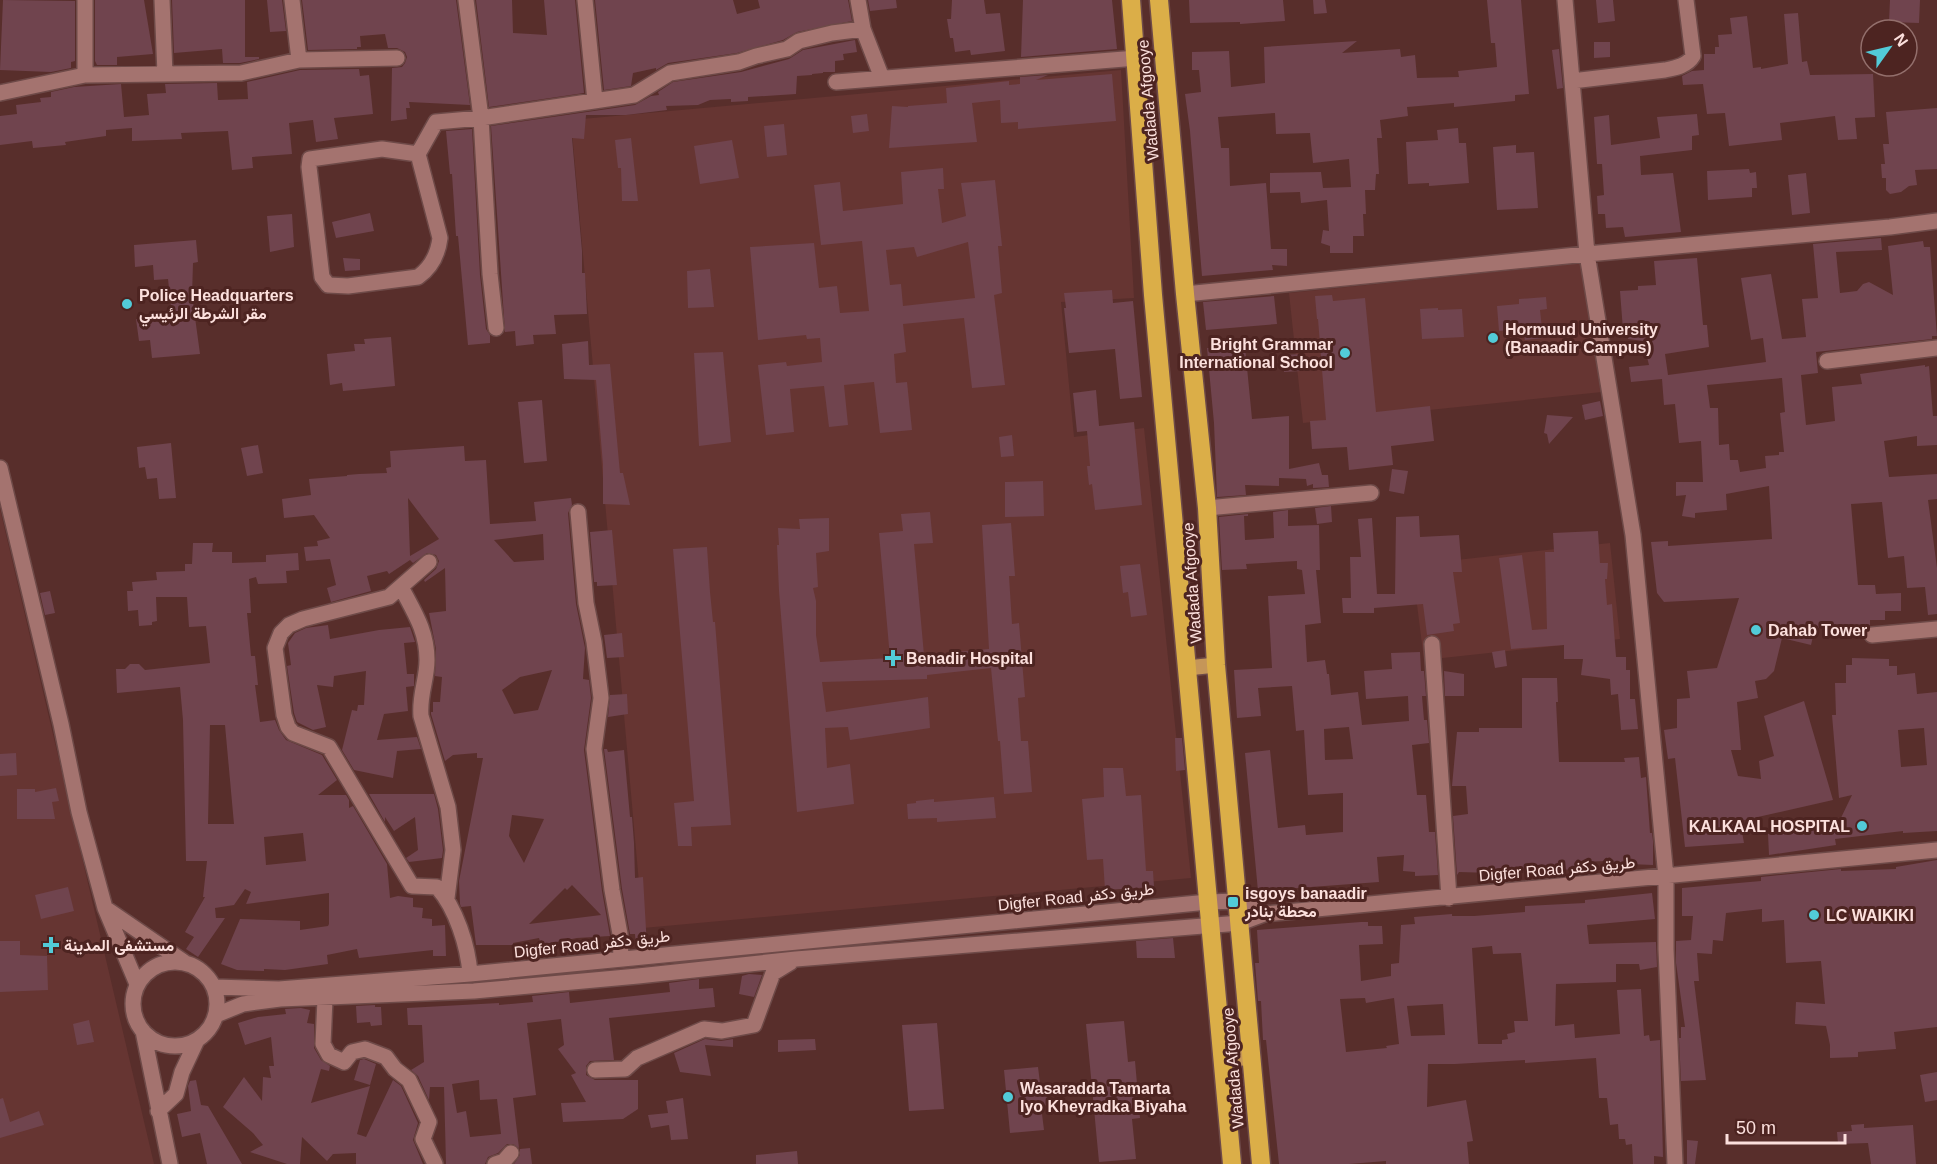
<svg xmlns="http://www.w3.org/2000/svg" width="1937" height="1164" font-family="Helvetica,Vazirmatn,sans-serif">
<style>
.built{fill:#663532}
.building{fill:#70444e;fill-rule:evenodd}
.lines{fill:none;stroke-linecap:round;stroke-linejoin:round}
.minor-casing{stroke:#6e4a48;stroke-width:18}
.major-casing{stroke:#6e4a48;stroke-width:18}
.highway-casing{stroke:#6e4a48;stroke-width:21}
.minor{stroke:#a4736f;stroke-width:15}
.major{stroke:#c59658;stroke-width:15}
.highway{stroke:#dbae48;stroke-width:18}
.poi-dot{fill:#52cbd8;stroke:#4d2421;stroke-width:2}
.labels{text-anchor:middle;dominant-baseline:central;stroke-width:6;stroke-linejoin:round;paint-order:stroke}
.street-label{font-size:16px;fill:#fce0dd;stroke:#4d2421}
.poi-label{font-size:16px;font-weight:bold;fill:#fce0dd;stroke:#4d2421;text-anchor:start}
</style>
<rect width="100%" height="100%" fill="#582e2b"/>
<path class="built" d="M1121,70L1134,298L1061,302L1074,437L1144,428L1191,878L643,928L571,120Z
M1583,263L1602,392L1303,423L1289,293Z
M0,509L154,1164H0Z
M1610,543L1620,639L1424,660L1412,565Z"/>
<path class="building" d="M3,0L75,1V61L71,62V68L51,72L0,70Z
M95,0H144L153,54L117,57V65H97L95,61Z
M172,0H245V57H259V59L240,63H223L222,49L174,53Z
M267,0H282L286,31L270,32Z
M302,0H456L470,105L409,102L410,108H406L407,119L391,121L392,68L402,67L405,63L407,57L405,52L397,48H388L385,34L360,36L361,47H357V49L308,50Z
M476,0H512L513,33L547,35L544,0H575L584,93L489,107Z
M595,0H733L737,14L760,8L758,0H848L852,21L797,32L783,40L737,53L668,63L656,70V68L633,73L631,86L604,90Z
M868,0H896L897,8L870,11Z
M952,0H984L986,14L1000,13L1005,51L971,55L970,50L955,52L953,38H950L947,19H951Z
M1023,0H1112L1117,49L1021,57Z
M1189,0H1283L1285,21L1240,24V22L1190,23Z
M1313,0H1325L1327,13L1314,14Z
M1487,0H1521L1529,94L1515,95V101L1454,107V103L1407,107L1408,116L1380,120L1382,138H1377L1379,174H1376L1375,190H1365L1366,214H1363L1364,236H1353V253H1330V246L1321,243L1323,230L1329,231L1327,200L1301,203L1300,192L1270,193V173L1321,172L1323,188L1351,187L1349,159L1313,163L1310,133L1276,134L1275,113L1218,117L1221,148H1229L1230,186L1266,183L1271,249H1287V266L1272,265L1273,270L1202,276L1190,131L1185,94L1201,92L1199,70H1192V52L1229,51L1231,87L1265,83L1264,47L1357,41L1342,53L1400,49L1401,57L1415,55L1417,78L1459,77L1458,71L1497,67L1495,43H1491Z
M1596,0H1613L1615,21L1598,23Z
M1890,0H1920L1919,23L1889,22Z
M1798,13L1802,62L1807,61L1810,75L1873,74L1875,117L1855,118L1857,139L1838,140L1835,116L1780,123L1782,140L1729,146L1725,113L1707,114L1703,84L1683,85L1682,76L1692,71L1704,70V54H1715V47H1719L1718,35L1732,34L1730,18L1747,16L1753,68L1761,67V69L1788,64L1784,14Z
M855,40L857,52L843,54L844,60L835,61V72H823V73L812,74V75L797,76L796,94L748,97V101L731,102V99L710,100L698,105L666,106L667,110L626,115H586L584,139L572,138L582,251V273H585L587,314L554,315L556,334L533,335L534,344L516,346L515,331L505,332L491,126L635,105L651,96L659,95L658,92L673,82L741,72L789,59L803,50Z
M1594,42H1610V57L1594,58Z
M1559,49L1563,88L1557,89L1552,50Z
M359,69L360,76L369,75L373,114L334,118L338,139L316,142L313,120L289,123L292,154L252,157L253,168L232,170L228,131L181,133L182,139L132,141V128L106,130V136L65,142L66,145L33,148L32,141L0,145V116L17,114L16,105L41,102L40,98L51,97V92L74,87L121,84L124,117L149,115L147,94L166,93L165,84L217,83L218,100L248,99L247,82L300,70Z
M1112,74L1116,121L1018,129V122L1001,123L1000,100L972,103L977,142L889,148L892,106L908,107V106L947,103L946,88L1009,81V85L1020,84V77L1048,75L1036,80Z
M1937,108V169L1915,170L1917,185L1909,186L1901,192L1890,194L1886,190V178H1882L1881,164H1885L1883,144H1889L1886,112Z
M867,114L869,131L853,133L851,116Z
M1697,114L1699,135L1692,136V150L1640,156L1641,175L1673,173L1681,232L1625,237L1623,227L1606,228L1605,214H1598L1597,196L1604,195L1602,164H1597L1594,117L1609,115L1611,145L1660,138L1657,117Z
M784,124L787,155L767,157L764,126Z
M1458,128L1459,143H1466L1469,183L1429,186V183L1408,184L1406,142L1438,140L1437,130Z
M472,129L480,275L486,329L490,335V343L468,345L458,236H456L452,174H450L446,131Z
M631,138L638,201H622L621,168H618L615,140Z
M732,140L739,178L700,184L694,146Z
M1516,145V153L1534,152L1538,208L1497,210L1493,147Z
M943,168L944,189H938L942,223L966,216L961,183L995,180L1002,246H998L1002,293L994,295L1005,385L972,388L964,318L903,324L906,352L894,354L896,383L907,382L912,430L880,433L874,382L844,385L848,425L829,427L824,386L790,389L794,432L766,435L758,365L786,362L787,366L822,362L820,338L807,339L806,335L758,340L750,247L814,243L819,288L837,286L840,313L869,311L862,241L821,245L814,185L840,182L843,211L903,204L901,172ZM968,242L975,298L903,306L901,284L890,285L886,250L914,247L917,257Z
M1749,169L1750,173L1756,172L1757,188H1752V197L1708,200L1707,171Z
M1806,173L1810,213L1792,215L1788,175Z
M370,213L374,231L336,238L332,222Z
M292,214L294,247L270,252L267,216Z
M1881,238L1882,250L1836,252L1840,293L1857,291L1863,284L1869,282L1893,295L1888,246L1923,241L1924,247H1930L1937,336H1932V339L1816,352L1818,373L1801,375L1806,425L1835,421L1832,387L1862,384L1860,374L1925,365V367L1929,366L1933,416H1937V445L1917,446V436L1884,441L1889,477L1937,474V499L1928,500L1937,568V614L1928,615L1925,587L1907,588L1904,556L1888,558L1882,502L1851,504L1858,585H1875L1876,594L1901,593V611H1885V620H1870V625L1868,626L1815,628L1811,645L1782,638L1774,671L1766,679L1755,681L1758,698L1737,702L1741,750H1731L1738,776L1761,779L1759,761L1774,756L1764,716L1804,701L1833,800L1740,821L1744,843L1685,847L1675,758L1668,759L1664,730L1677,728V699L1690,698L1687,671L1717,668L1739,598L1664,602L1657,593L1651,542L1668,541V546L1772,539L1769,486L1726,494L1727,510L1695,513V518L1682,516L1686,495L1676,496V482H1703L1701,441L1679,443L1675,404L1664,405L1662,379L1631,382L1629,367L1649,365L1643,341L1628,339V329L1623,330L1620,291L1638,290V286L1656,285L1654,261L1697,258L1703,325H1707L1709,347L1665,354L1668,375L1766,362L1763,338L1751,340L1741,278L1771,274L1782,339L1806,337L1802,299L1818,298L1813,244ZM1782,378L1785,412L1780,413L1784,452H1779V455L1765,456L1766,468L1740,472L1738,460H1730L1729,444L1719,445L1718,408H1710L1707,385Z
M196,240L198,262L193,263L192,295L200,354L152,358L150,340L139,341L136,319L172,316L168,279L154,280L153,265L135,267L134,245Z
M343,258L360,259V270L345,271Z
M710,269L714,307L688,308L687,271Z
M1112,290L1113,303L1133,301L1142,397L1120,399L1115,349L1069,353L1064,308H1066L1064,293Z
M1332,295L1333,301L1365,298L1376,412L1430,406L1434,441L1391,446L1393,465L1349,470L1347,447L1312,449L1310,421L1326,420L1318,319H1317L1315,296Z
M1274,296L1277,324L1206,330L1203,302Z
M1546,297L1547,309L1540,310L1543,338L1525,340L1523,329L1499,331L1497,306L1519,304V299Z
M1438,308V310L1462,309L1464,337L1422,339L1420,309Z
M391,337L395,386L343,391L342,383L330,385L327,354L355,351L354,344H365L364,339Z
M588,341L589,365L610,364L620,473H623L630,505L603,504V465L596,380L564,379L562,344Z
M1245,347L1252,419L1289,416V469L1319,463L1322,475H1328L1329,487L1313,488V484L1307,486L1306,479L1279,478V486L1245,485L1246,495L1217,497L1214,423L1207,348Z
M723,352L731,442L699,446L694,353Z
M1301,354V371L1284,372V355Z
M1096,390L1099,426L1134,422L1142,505L1095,510L1092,484L1089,485L1087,466H1090L1087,431L1077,432L1073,393Z
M542,400L547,461L524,463L518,402Z
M1600,401L1603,416L1585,420L1582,405Z
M1547,415L1573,417L1549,444L1547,434L1544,433Z
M1012,435L1014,456L1001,457L999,437Z
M171,443L176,498L159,499L157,478L147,479L145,467L139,468L137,447Z
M258,445L263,473L247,476L241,448Z
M464,446L465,461L486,460L490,524L536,521L534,502L571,498L572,505L568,513L576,604L585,648L583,679L589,680L591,698L584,750L602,891L610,936L577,938L541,945L539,938L513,943V945H476L471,906L461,907L460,904L459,881L483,758H477V753L453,755L445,761L431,714V712H433V702H440L442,677L435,676L436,649L429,613L446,611L445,568L425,582L424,580L436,569L439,561L436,555L427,553L413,563L410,560L389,574L387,571L367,576L371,591L331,602L327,588L336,585L330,559L306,561L304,547L318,546L317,541L330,538L314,515L284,518L282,499L311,495L309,479L347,476V475L359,474L387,473L386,468L391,467L390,451ZM408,498L439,539L410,556ZM543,534L544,560L514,562L494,540ZM552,670L538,710L514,714L502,690L520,677ZM512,815L544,819L524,863L509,836ZM572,885L601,915L529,924L565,888L567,890Z
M1392,469L1408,471L1404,494L1389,491Z
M1043,481L1044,516L1005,517V482Z
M1331,506L1332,522L1317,524L1315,508Z
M1288,510V526L1319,525L1320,570H1316L1321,623L1305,625L1307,662L1325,660L1327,674H1329L1331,695L1358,692L1362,725L1409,721L1408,696L1366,699L1364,671L1392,669L1391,653L1420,652L1421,671H1424L1426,696H1422L1424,720H1427L1429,743L1412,745L1417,795H1426L1429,832H1435L1438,875L1415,876V872L1403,871L1404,855L1377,857L1379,882L1258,891L1245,753L1270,750L1278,828L1305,825L1306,835L1343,832V793L1308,795L1304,730L1296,731L1292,686L1258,688L1261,716L1237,718L1234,670L1272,668L1268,596L1305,594L1302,570L1297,569V561L1246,564L1247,569L1222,570L1219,517L1248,514V516H1244L1245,540L1274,538L1273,512ZM1349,727L1353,759L1325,760L1324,729Z
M930,512L933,543L914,544L924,655L989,649L982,525L1011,523L1015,576H1009L1012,624L1019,623L1025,697L1018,698L1021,741H1028L1032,792L1004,794L1000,741H998L991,668L927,675V679L822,682L826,712L928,697L930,728L850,740L848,727L825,728L827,768L850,764L854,804L797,812L779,591L777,545H779L778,528L800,529L799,519L829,518V551L816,553L818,587L813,588L816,601V635L820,662L890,658L879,533L903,531L901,514Z
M1419,516L1420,537L1459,535L1462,572H1453L1460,623L1453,624L1454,631L1427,635L1423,604L1374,608V613H1343L1342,598H1351L1350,557H1361L1358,519L1372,518L1377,594H1395L1396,517Z
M612,530L617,585L597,586V582H594L590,532Z
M1598,531L1600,563H1608L1607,579H1605L1607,605L1612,604L1616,657H1626V670H1630V699H1635L1638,729L1621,730L1618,694L1611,695L1610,679L1581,675L1583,659H1564V645L1511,649L1499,558L1522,555L1532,630L1547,629L1545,552H1554L1553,533Z
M193,543H213L212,552H232V563L266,562V555L298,553L299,570L286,571L287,583L258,584L256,577L249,579L251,613H247L251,656H255L258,685H255L260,722L275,720L279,730L286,740L322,755L337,780L318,795H346L349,800V808L353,806L387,864L390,898L398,896L413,898V907L423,908L422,918L432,919V926L445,925L446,956H433V950L359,958L357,949L327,955L328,964L285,970L264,969V971L237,970L221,964L240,919L300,921V930L328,926L329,924V893L246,904L251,892L245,889L234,905L215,908L216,918H225L198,957L186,949L194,937L185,932L205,897H203L207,861H186L183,720L180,687L117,693L116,669H125L130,664H139L145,670L210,663L206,626L189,627L187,597H156L157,621L152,622V625L139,626L138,610L128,611L127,591H133L132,582L157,580L156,572L185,571V564H192ZM210,725H225L234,824H208ZM303,833L306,861L266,865L264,837Z
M707,547L710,592L713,622H715L731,825L691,827L692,846H678L674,803L694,801L673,549Z
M1140,564L1147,615L1131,617L1128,592L1123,593L1120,566Z
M50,591L55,613L45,615L40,593Z
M328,625L330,639L379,630L410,627L415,642L404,643L407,674H414V686L406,687L408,711L384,714L377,740L417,737L421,749L397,751L393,778L354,770L342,750L352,710L357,711L358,705H364L366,671L334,676L333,687L317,685L326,727L313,730L297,722L294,713L287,666L291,665L288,643L295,633L306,628Z
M622,633L624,657L607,658L604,635Z
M1505,650L1507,666L1495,668L1492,652Z
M1852,658L1889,659V666H1897V675L1915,673L1917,694L1937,692V831L1903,833V831L1835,839L1836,845L1769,855L1768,834L1838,824L1852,795L1839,798L1832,715H1836L1835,683H1846V665H1852ZM1924,728L1927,765L1901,767L1898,730Z
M1444,671L1464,674V696H1445Z
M1522,678H1557L1558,702H1556L1559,762H1625L1624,758L1639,757L1641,778L1646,777L1650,833H1652L1653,841V865L1607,863V861L1577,862L1578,869L1493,873L1459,872L1457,875L1453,816L1468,814L1466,786H1452L1457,732H1479V728H1522Z
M627,694L628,714L608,717L610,695Z
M1175,738H1182L1185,770L1176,771Z
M604,749H607L608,752L624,750L630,817H632L634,843L635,878L643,877L647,947L636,948L635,934H630L622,889Z
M16,753L17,775L0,776V754Z
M1103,768H1123L1126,796L1141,795L1146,871H1153L1154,887L1105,890L1103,859L1087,860L1082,799L1104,797Z
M56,788L59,801L52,802L55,819H17V789H35V792Z
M369,794H434L438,809L443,850L442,858L409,862L406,858L418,850L415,817L394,831L385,817V822Z
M994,797L996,818L937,822V818L908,819L907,804L916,803V801L934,799V802Z
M1937,860V1027L1894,1032L1896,1049L1858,1052V1057L1830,1058V1045L1826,1026L1795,1024L1796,1002L1825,1004L1821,961L1786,963L1784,920L1762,922V909L1726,913L1723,941L1713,940L1712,954L1697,953L1699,981H1694L1706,1080L1681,1081L1679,1038H1681V1027H1685L1676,963V941L1691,940L1693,916H1682V888L1761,881V877L1841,869V871L1896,869V867Z
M68,887L74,911L41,919L35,895Z
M1652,893L1655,919L1587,925L1589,944L1656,942L1657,967L1640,970L1639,964H1616V982L1556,984L1555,1026L1574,1024L1575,1038L1620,1034L1617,990L1641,989L1644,1036L1649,1035L1650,1041L1660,1040L1663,1157L1654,1156V1164H1633L1632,1144L1626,1145L1625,1139H1619L1618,1124L1610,1125L1607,1098H1599L1596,1058L1525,1063V1060L1455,1064H1428L1427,1107L1466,1100L1473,1141L1467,1142L1469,1164H1386V1161L1349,1164H1279L1266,1040H1263L1261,1001H1258L1255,963H1259L1257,930L1361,922H1368V926H1382L1383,944L1359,945L1361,981L1391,976V964L1399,963L1401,925L1415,924L1414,917L1452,914V916H1474L1525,912V906L1585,903V900ZM1492,946L1493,954L1521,953L1528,1021H1514L1515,1032L1507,1034L1508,1039L1502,1040V1044H1478L1472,948ZM1365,998L1366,1003L1394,998L1399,1044L1386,1046L1387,1048L1346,1052L1340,999ZM1443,1004L1445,1035L1411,1036L1407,1006Z
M1173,938L1175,958H1137L1136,941Z
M0,941H20V955L47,956L48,990L0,992Z
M749,974L762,975L754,997L739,994L742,976Z
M699,979V989L713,988L715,1007L609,1018L614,1060L590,1061L586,1066V1075L595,1080H638V1109L623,1119L563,1122L561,1103L586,1102L571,1075L576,1073L558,1049L564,1045L561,1019L527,1023L536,1095L513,1098L519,1148L513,1144H507L498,1153L488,1157L485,1164H446L444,1087H430L429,1100L418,1076L411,1070L424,1062L422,1025H408L407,1008L499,1003V1005L533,1002L532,996L569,992L570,1003L670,992L669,983ZM479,1080L480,1100L497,1099L501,1134L470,1137L466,1111L457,1113L452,1084Z
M375,1005V1007H381L382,1025L371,1026L370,1022L357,1023L356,1006Z
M301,1008L310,1010L307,1023L314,1024V1048L321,1060L330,1066L329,1071L321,1069L311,1103L370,1086L357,1134L366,1137L393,1080L401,1086L418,1123L413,1140L423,1164H356V1153L333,1154L327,1161L302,1137L300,1164H287L250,1152L263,1145L253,1133L223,1107L244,1077L262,1101L263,1077L271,1078L269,1066H274L271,1037L245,1045L238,1023L258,1017L286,1014L285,1009Z
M89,1020L94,1042L77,1045L73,1024Z
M1124,1021L1128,1062L1135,1061L1140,1118L1132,1119L1136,1159L1099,1162L1086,1024Z
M937,1023L944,1109L909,1111L902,1025Z
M705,1039L721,1041L733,1039V1047L705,1045L711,1076L680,1072L674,1053Z
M815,1039L816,1050L778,1052V1040Z
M364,1059L376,1064L370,1085L354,1080L360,1060Z
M1038,1067L1041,1091L1047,1090L1048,1105L1041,1106L1044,1130L1010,1133L1004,1070Z
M1937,1072V1100L1925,1102L1920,1075Z
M196,1080L201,1105L208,1106L242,1164H207L200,1133L182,1137L177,1114L191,1111L188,1086L190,1081Z
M3,1098L10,1122L39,1111L44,1125L0,1138V1099Z
M683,1098L688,1139L671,1140L669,1125L651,1128L648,1115L668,1113L666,1101Z
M1864,1124V1128L1913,1125L1916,1164H1871L1868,1143L1838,1144L1837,1132L1852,1131L1851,1125Z
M1687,1140L1698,1141L1695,1164H1687Z
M530,1148L532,1164H514L520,1155V1149Z
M797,1151L798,1164H756V1155Z"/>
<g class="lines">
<defs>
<path id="minor" d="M162,0L165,74
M292,0L299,60
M466,0L481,118L490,274L496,328
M585,0L595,101
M858,0L863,29L882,78
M1565,0L1587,254L1633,535L1666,877V949L1675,1164
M85,75V0
M1572,81L1665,70C1675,68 1687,66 1693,56L1686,0
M836,82L1137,58
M0,93L85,75L241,73L299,60L397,58
M418,154L382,149L310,159L309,167L322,277L328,285L348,286L418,277C432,267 438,254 440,238L418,154L436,122L481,118L634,95L670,73L739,62L756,56L787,49L799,41L832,33L863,29
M1185,294L1587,254L1890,227L1937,221
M1827,361L1937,348
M0,468L61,724L79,812L105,908L137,984
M1207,508L1371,493
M578,512L586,603L594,642L601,698L594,749L612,890L620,934L621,959
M429,562L389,597L303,619L289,625L281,633L275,648L284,715L288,727L293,733L329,747L412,886L437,887C456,908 468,946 470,974
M401,587C414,612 427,631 427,660C427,680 419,695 421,716L448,807L453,850L447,898
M1872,635L1937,629
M1432,644L1449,898
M105,908L184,962
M133 1004a42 42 0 1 1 84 0a42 42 0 1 1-84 0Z
M214,987L279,989L470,974L1208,902L1237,901L1264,914L1937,850
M325,999L323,1044L329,1055L344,1062L352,1052L365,1049L386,1057L395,1069L409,1080L429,1122L423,1139L435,1164
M216,1015L243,1004L280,999L474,991L638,976L796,959L1240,923L1264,914
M143,1031L170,1164
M595,1070L625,1069L637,1058L704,1029L722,1031L754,1025L773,973L791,962
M158,1111L176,1094L182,1072L197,1040
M495,1164L504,1161L511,1153"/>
<path id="major" d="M1187,668L1216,665
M1223,1060L1252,1057"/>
<path id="highway" d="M1131,0L1153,295L1232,1164
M1159,0L1185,294L1207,508L1216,665L1261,1164"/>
</defs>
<use href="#minor" class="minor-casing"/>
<use href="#major" class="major-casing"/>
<use href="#highway" class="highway-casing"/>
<use href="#minor" class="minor"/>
<use href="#major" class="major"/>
<use href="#highway" class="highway"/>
</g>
<g class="poi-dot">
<circle cx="127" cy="304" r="6"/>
<circle cx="1493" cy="338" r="6"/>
<circle cx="1345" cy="353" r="6"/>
<circle cx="1756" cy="630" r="6"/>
<path d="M890 649h6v6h6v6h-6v6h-6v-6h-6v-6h6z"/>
<circle cx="1862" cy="826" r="6"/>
<rect x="1227" y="896" width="12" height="12" rx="3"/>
<circle cx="1814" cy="915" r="6"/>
<path d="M48 936h6v6h6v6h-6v6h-6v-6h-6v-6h6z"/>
<circle cx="1008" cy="1097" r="6"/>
</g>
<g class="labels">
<g class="street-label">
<text transform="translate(1148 100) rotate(-95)">Wadada Afgooye</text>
<text transform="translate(1192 583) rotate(-94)">Wadada Afgooye</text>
<text transform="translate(1557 869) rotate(-5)">Digfer Road طريق دكفر</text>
<text transform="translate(1076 897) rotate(-6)">Digfer Road طريق دكفر</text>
<text transform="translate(592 944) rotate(-6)">Digfer Road طريق دكفر</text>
<text transform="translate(1233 1068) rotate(-95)">Wadada Afgooye</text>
</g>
<g class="poi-label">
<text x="139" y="295">Police Headquarters<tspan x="139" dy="18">مقر الشرطة الرئيسي</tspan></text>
<text x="1505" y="329">Hormuud University<tspan x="1505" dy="18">(Banaadir Campus)</tspan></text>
<text x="1333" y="344" text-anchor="end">Bright Grammar<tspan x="1333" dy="18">International School</tspan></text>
<text x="1768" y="630">Dahab Tower</text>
<text x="906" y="658">Benadir Hospital</text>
<text x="1850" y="826" text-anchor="end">KALKAAL HOSPITAL</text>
<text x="1245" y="893">isgoys banaadir<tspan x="1245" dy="18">محطة بنادر</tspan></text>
<text x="1826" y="915">LC WAIKIKI</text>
<text x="64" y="945">مستشفى المدينة</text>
<text x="1020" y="1088">Wasaradda Tamarta<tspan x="1020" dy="18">Iyo Kheyradka Biyaha</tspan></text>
</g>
</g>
<g transform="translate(1889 48) rotate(56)"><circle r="28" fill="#4d2421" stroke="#936f6c" stroke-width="1.5"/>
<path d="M0-4.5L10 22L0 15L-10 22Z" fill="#52cbd8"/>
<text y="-9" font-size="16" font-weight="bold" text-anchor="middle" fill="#fce0dd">N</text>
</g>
<path d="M1727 1134v9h118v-9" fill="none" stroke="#fce0dd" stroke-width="3"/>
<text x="1736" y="1134" font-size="18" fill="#fce0dd" stroke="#4d2421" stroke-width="4.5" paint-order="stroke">50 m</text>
</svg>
